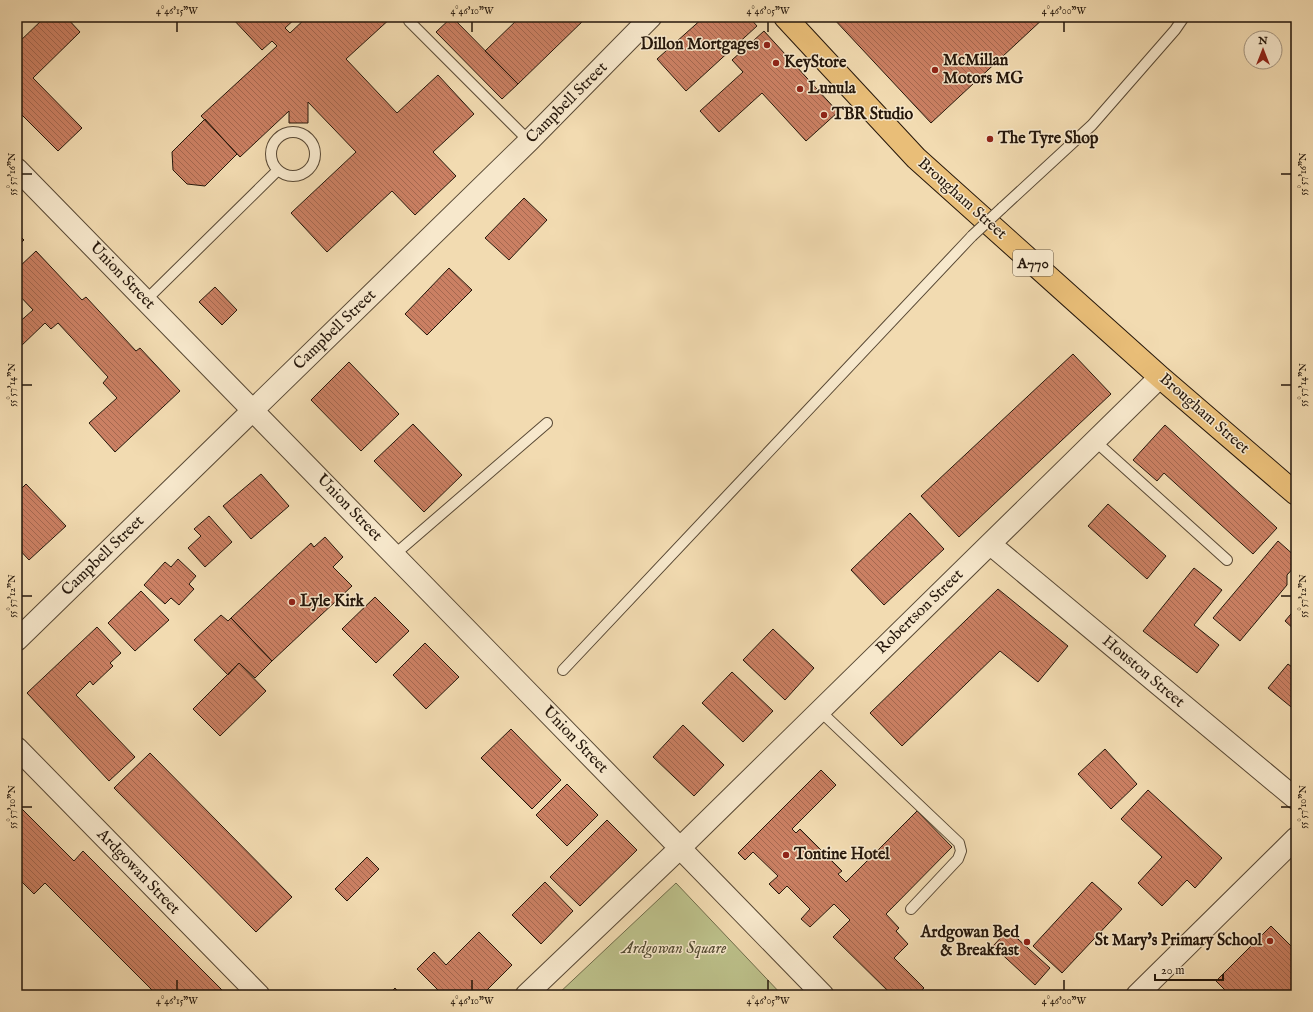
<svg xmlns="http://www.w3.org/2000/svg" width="1313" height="1012" font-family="'IM FELL English',serif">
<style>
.park{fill:#bcc08a;stroke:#706c4a}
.building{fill:url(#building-back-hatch);stroke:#25170b}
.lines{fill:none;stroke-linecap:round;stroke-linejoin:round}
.service-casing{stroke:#584834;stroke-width:12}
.minor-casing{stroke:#584834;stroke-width:23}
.primary-casing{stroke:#25170b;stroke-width:24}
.service{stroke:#f7e8cc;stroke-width:10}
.minor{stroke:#f7e8cc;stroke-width:21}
.primary{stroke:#e9be78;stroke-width:22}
.service-bridge-casing{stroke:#584834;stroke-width:12;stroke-linecap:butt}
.service-bridge{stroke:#f7e8cc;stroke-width:10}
.ticks{fill:none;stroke:#25170b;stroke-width:1.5}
.poi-dot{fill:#8f2418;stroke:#f7e8cc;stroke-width:1.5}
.labels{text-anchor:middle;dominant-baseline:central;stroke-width:3;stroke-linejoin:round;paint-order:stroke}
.shield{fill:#f7e8cc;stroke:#645645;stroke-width:1}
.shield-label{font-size:15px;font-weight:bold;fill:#25170b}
.poi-label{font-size:16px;font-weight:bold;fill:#25170b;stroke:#f7e8cc;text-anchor:start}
.street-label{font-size:16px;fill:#25170b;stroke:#f7e8cc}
.park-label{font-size:16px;font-style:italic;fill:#524a31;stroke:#f7e8cc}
.neatline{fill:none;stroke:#25170b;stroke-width:1.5}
.ticks-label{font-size:10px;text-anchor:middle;fill:#25170b}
</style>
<defs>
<pattern id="building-back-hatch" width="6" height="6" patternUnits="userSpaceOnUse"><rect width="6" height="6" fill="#cb8063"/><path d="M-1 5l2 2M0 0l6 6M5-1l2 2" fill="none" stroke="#a56850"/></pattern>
</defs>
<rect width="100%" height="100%" fill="#f2dbb1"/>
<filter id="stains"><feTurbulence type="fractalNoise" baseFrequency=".005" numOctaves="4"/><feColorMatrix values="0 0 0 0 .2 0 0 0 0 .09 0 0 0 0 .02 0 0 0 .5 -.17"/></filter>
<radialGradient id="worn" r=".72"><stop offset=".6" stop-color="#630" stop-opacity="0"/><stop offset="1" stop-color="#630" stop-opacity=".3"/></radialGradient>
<path class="park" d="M676,883L782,995H557Z"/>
<path class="building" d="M45,17H66L80,32L33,78L82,128L58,151L17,110V44Z
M231,17H297L285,28L290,33L307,17H392L346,59L397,113L438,75L474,114L433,152L456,176L415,215L392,191L327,252L291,213L356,152L308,102V123H289V111L240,157L201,116L277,46L272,41L262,50Z
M452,17L518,84L502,99L436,32Z
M520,17H587L518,84L485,51Z
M704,17H749L757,26L686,91L657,59Z
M832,17H1045L931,123Z
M764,31L838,112L806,141L762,93L719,132L700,111L743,72L732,60Z
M205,119L237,154L205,186L187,184L173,170L172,152Z
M524,198L547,220L509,260L485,238Z
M17,233L24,240L17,246Z
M36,251L82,300L86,297L136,351L140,348L180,391L115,452L89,423L117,398L103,383L108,377L58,323L51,329L45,323L20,347L17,344V324L33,310L17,293V269Z
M449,268L472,290L427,335L405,314Z
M215,287L237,310L222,325L199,302Z
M1073,354L1111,394L959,537L921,496Z
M349,362L399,414L361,451L311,400Z
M413,424L462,475L424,512L374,461Z
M1165,425L1277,528L1253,554L1164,473L1157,481L1133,460Z
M261,474L289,506L251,539L223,506Z
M26,484L66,526L29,560L17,547V493Z
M1108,504L1166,556L1147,579L1088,526Z
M910,513L944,549L884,605L851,570Z
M209,516L232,542L205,567L188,548L201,536L194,529Z
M325,537L343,557L333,567L352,586L272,661L231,618L311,543L314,547Z
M1278,541L1296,557V565L1287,575V585L1240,641L1213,618Z
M178,559L196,576L189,584L194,589L179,605L171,598L165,604L144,585L165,562L171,567Z
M1194,568L1222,590L1194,625L1219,645L1197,673L1143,631Z
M998,589L1068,646L1038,682L1000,651L902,746L870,713Z
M141,591L169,620L135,651L108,623Z
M375,597L409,631L376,663L342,629Z
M1296,608V631L1285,621Z
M221,615L228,621L231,618L272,661L255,678L239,663L228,675L194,640Z
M97,627L121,653L110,663L113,666L93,685L90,681L76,695L135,757L109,781L27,693Z
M773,629L814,668L785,700L743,660Z
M425,643L459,677L426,709L393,675Z
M239,663L266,691L220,736L193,709Z
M1288,664L1296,670V711L1268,688Z
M732,672L773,711L743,742L702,703Z
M683,725L724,765L694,796L653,757Z
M511,729L561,780L532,809L481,758Z
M1105,749L1137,784L1111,809L1078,774Z
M150,753L292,897L256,932L114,788Z
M821,770L836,785L792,829L796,833L800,829L842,871L838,874L846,882L917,811L952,847L886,914L899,928L896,931L908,944L894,958L924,988L917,995H892L833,937L850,920L834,904L810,927L801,919L810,909L787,886L779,894L769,884L778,876L753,852L745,860L738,853Z
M567,784L598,815L567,846L536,815Z
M1148,790L1222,858L1195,888L1187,880L1162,906L1138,883L1162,857L1121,819Z
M19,806L74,861L83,851L227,995H157L45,883L34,894L17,877V808Z
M607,820L637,850L580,906L550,877Z
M367,857L379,869L347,901L335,889Z
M545,882L573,911L541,944L512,915Z
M1092,882L1122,909L1062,973L1033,946Z
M1271,926L1296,951V995H1230L1216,981Z
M1008,930L1050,968L1035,985L993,946Z
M479,932L512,965L482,995H443L417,969L434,952L446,965Z
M395,988L401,995H388Z"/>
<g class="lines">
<defs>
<path id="service" d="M409,21L529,141
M271 154a22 22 0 1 1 44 0a22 22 0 1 1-44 0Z
M1002,208L1092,125L1175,30L1184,17
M146,300L278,170
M1095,441L1227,560
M394,555L547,423
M563,670L972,236
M820,711L959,843L961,851L958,859L911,909"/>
<path id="minor" d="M17,169L680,848L1160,377
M990,544L1296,799
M17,640L529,141L651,17
M17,748L259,995
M526,995L680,848L823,995
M1137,995L1296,838"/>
<path id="primary" d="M785,17L916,158L1160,377L1296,494"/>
</defs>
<use href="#service" class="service-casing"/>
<use href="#minor" class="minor-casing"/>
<use href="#primary" class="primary-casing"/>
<use href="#service" class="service"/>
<use href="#minor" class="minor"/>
<use href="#primary" class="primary"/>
<defs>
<path id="service-bridge" d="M972,236L1002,208"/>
</defs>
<use href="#service-bridge" class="service-bridge-casing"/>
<use href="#service-bridge" class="service-bridge"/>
</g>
<path class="ticks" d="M177,22V32M472,22V32M768,22V32M1064,22V32M22,174H32M1281,174H1291M22,385H32M1281,385H1291M22,596H32M1281,596H1291M22,807H32M1281,807H1291M177,980V990M472,980V990M768,980V990M1064,980V990"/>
<g class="poi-dot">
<circle cx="767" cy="45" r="4"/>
<circle cx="776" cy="63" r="4"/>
<circle cx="935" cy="70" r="4"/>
<circle cx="800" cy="89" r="4"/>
<circle cx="824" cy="115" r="4"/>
<circle cx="990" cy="139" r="4"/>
<circle cx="292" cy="602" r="4"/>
<circle cx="786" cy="855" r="4"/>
<circle cx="1270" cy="941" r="4"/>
<circle cx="1027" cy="942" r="4"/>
</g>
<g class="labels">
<rect class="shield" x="1013" y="250" width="40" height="26" rx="3"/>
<g class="shield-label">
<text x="1033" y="263">A770</text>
</g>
<g class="poi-label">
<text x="759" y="45" text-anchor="end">Dillon Mortgages</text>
<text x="943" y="61">McMillan<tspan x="943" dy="18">Motors MG</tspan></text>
<text x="784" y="63">KeyStore</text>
<text x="808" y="89">Lunula</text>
<text x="832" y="115">TBR Studio</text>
<text x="998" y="139">The Tyre Shop</text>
<text x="300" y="602">Lyle Kirk</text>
<text x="794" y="855">Tontine Hotel</text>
<text x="1019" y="933" text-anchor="end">Ardgowan Bed<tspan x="1019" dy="18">&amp; Breakfast</tspan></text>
<text x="1262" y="941" text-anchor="end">St Mary's Primary School</text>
</g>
<g class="street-label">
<text transform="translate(567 103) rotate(-45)">Campbell Street</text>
<text transform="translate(962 199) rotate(42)">Brougham Street</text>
<text transform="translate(122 276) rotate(46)">Union Street</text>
<text transform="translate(335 330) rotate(-44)">Campbell Street</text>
<text transform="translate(1204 414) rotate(41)">Brougham Street</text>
<text transform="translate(349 508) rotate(46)">Union Street</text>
<text transform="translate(103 556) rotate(-44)">Campbell Street</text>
<text transform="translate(920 612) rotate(-44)">Robertson Street</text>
<text transform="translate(1143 672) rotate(40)">Houston Street</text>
<text transform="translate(575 740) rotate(46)">Union Street</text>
<text transform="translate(138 872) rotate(46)">Ardgowan Street</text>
</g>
<g class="park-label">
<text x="674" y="949">Ardgowan Square</text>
</g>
</g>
<rect width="1313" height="1012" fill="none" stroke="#f2dbb1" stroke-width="44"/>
<g transform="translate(1263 50)"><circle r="19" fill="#f7e8cc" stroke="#a3947f"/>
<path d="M0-3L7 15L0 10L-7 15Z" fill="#8f2418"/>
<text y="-6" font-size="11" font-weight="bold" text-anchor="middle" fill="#25170b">N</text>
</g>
<path d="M1155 974v6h68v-6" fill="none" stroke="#25170b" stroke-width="2"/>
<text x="1161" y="974" font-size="12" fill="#25170b" stroke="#f7e8cc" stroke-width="3" paint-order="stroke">20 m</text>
<rect x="22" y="22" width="1269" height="968" class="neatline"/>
<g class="ticks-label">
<text x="177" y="14">4°46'15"W</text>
<text x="472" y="14">4°46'10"W</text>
<text x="768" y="14">4°46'05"W</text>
<text x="1064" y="14">4°46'00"W</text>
<text transform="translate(11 174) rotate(-90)" y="4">55°57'16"N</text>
<text transform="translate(1302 174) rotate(-90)" y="4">55°57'16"N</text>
<text transform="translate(11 385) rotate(-90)" y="4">55°57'14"N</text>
<text transform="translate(1302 385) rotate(-90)" y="4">55°57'14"N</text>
<text transform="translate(11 596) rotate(-90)" y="4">55°57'12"N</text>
<text transform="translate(1302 596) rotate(-90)" y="4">55°57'12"N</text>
<text transform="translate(11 807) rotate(-90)" y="4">55°57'10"N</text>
<text transform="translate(1302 807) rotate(-90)" y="4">55°57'10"N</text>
<text x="177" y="1004">4°46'15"W</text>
<text x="472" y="1004">4°46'10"W</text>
<text x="768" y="1004">4°46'05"W</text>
<text x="1064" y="1004">4°46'00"W</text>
</g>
<rect width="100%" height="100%" filter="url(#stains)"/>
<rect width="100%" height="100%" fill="url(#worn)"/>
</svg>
